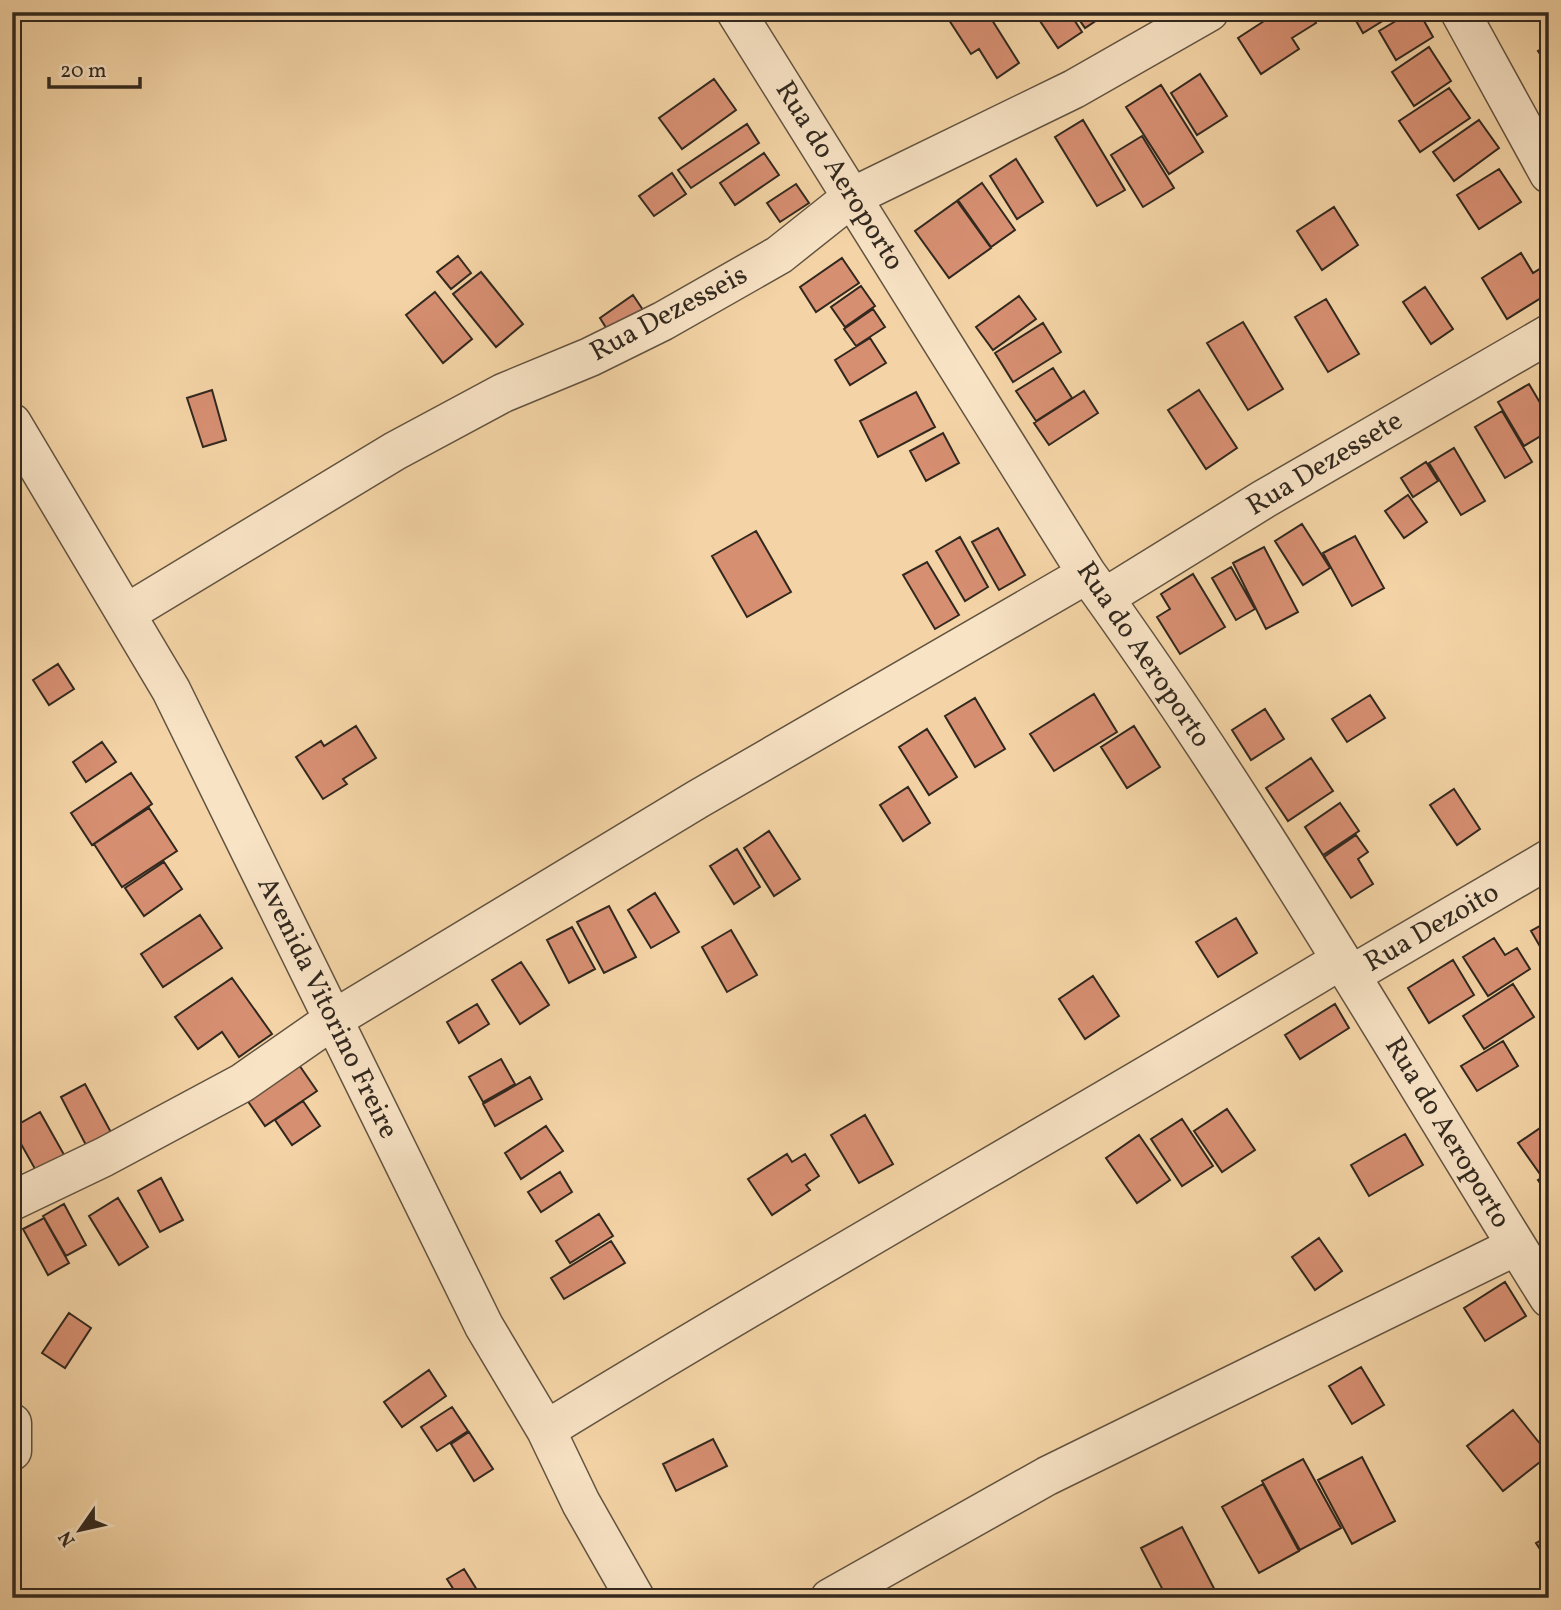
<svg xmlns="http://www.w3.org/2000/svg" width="1561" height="1610" font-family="Vollkorn,serif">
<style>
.building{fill:#d78f72;stroke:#32281e;stroke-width:2}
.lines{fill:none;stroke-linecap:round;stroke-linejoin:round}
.minor-casing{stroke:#625340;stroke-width:41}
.minor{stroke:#f8e3c5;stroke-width:38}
.labels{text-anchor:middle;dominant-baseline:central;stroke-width:5;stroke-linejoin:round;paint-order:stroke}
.street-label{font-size:28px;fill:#32281e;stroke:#f8e3c5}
</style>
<rect width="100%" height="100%" fill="#f4d4a6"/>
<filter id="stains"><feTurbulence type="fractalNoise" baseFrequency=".00286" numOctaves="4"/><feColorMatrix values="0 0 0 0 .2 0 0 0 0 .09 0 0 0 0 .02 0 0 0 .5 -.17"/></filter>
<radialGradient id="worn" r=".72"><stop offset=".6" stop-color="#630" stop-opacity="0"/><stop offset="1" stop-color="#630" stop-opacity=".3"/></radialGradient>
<path class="building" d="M962,12H987L1019,63L997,78L979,49L971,54L949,20Z
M1034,12H1069L1082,32L1058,48Z
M1074,12H1109L1085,28Z
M1278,12H1309L1316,23L1292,38L1299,49L1261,74L1238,38Z
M1351,12H1397L1363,33Z
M1411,12H1419L1433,37L1396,60L1379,31Z
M1549,44V67L1538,51Z
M1429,47L1451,81L1414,106L1392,72Z
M1200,74L1227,116L1197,135L1171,93Z
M714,79L736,110L682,149L659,118Z
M1161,85L1203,152L1169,174L1126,107Z
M1449,88L1470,118L1420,152L1399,121Z
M1083,120L1125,190L1097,206L1055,137Z
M1479,120L1499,148L1454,181L1433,152Z
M747,124L759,143L691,188L678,170Z
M1142,136L1174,188L1143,207L1111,155Z
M764,153L779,175L735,205L720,183Z
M1016,159L1043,202L1017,219L990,176Z
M1499,169L1521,202L1479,229L1457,195Z
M672,173L686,194L654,216L639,196Z
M982,183L1015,230L991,247L958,200Z
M796,184L809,203L780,222L767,203Z
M957,201L991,248L949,278L915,231Z
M1334,207L1358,245L1322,270L1297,231Z
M1521,253L1533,273L1549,263V293L1507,319L1482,278Z
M458,256L471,273L451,289L437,272Z
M842,258L859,283L816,312L800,287Z
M481,272L523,324L496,347L453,294Z
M861,286L875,306L845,327L831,307Z
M1425,287L1453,329L1431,344L1403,302Z
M435,292L472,339L443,363L406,315Z
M633,295L647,316L613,339L600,318Z
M1019,296L1036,319L993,350L976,327Z
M1326,299L1359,354L1328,372L1295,317Z
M873,309L885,327L856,346L844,329Z
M1243,322L1283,389L1248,410L1207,343Z
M1043,323L1061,352L1013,382L995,353Z
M870,338L886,363L850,385L835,360Z
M1053,368L1072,398L1036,421L1016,391Z
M1529,384L1549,418V431L1524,446L1498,402Z
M212,390L226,440L203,447L187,398Z
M1199,390L1237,448L1206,469L1168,410Z
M1084,391L1098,413L1049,445L1034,423Z
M916,392L935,427L878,457L860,421Z
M1502,411L1532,462L1505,478L1475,427Z
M943,433L959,463L926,481L910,451Z
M1454,448L1485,501L1461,515L1429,463Z
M1426,462L1438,481L1413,497L1401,478Z
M1408,495L1427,522L1404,538L1385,511Z
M1302,524L1330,568L1303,585L1275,541Z
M998,528L1025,575L999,590L972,542Z
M756,531L791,592L747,617L712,556Z
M1355,536L1384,588L1352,606L1323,553Z
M960,537L988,587L965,601L936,551Z
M1264,547L1298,612L1266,629L1233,563Z
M927,562L959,615L935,629L903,575Z
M1231,567L1255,609L1236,620L1212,578Z
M1193,574L1225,627L1180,654L1157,617L1170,609L1161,594Z
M58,664L74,689L49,705L33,680Z
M1094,694L1117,732L1054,771L1030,734Z
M1370,695L1385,718L1347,742L1332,719Z
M975,698L1005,749L975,767L945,716Z
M1265,709L1284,739L1251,760L1232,730Z
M356,726L376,758L343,779L347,784L323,799L296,757L321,741L324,746Z
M1134,726L1160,767L1127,788L1101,747Z
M927,729L957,777L929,795L899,747Z
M102,742L116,762L86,782L73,762Z
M1311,758L1333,791L1288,821L1266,788Z
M131,773L152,804L92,845L71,813Z
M908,787L930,823L903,841L880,805Z
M1454,789L1480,829L1457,845L1430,805Z
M1340,803L1359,831L1323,855L1305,827Z
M149,808L177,851L122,887L94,844Z
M769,831L800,879L774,896L744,848Z
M1356,835L1368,852L1358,859L1373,884L1351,898L1324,857Z
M737,849L760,887L734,904L710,866Z
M164,862L182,889L144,916L125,888Z
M655,893L679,932L651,948L628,910Z
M609,906L636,957L604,973L577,922Z
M200,915L222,948L163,987L141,954Z
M1236,918L1257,953L1218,977L1196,942Z
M1549,921V962L1531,931Z
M572,927L595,969L569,983L547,940Z
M731,930L757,975L727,992L702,947Z
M1494,938L1505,955L1517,948L1530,969L1488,996L1463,957Z
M1453,960L1474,995L1429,1023L1408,988Z
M521,962L549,1005L520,1024L492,980Z
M1093,976L1119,1016L1085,1039L1059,999Z
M232,978L272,1034L239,1057L222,1032L198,1049L175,1017Z
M1513,984L1534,1017L1484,1049L1463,1016Z
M477,1004L489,1024L459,1043L447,1022Z
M1335,1004L1349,1028L1300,1059L1285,1035Z
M1503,1041L1518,1066L1477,1091L1461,1066Z
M501,1059L515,1084L483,1102L469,1077Z
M297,1062L317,1091L265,1126L245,1097Z
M530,1077L542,1099L495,1126L483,1104Z
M85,1084L113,1136L88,1149L61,1097Z
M303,1101L320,1126L292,1145L275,1120Z
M1227,1109L1255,1150L1222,1172L1194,1131Z
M40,1112L67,1160L39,1176L12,1128Z
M865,1115L893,1164L859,1183L831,1135Z
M1182,1119L1213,1166L1182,1186L1151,1139Z
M1549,1122V1173L1542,1177L1518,1143Z
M546,1126L563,1151L521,1179L505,1153Z
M1405,1134L1423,1165L1369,1196L1351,1165Z
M1139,1135L1170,1180L1137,1203L1106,1158Z
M787,1154L792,1162L805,1154L819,1176L806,1185L810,1190L772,1215L748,1179Z
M560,1172L572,1192L541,1212L528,1192Z
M1549,1173V1196L1538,1180Z
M161,1178L183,1220L160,1232L138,1191Z
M118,1198L148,1247L119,1265L89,1216Z
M64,1204L86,1245L66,1256L43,1216Z
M599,1214L613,1236L570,1263L556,1241Z
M44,1218L69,1263L48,1275L23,1229Z
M1319,1238L1342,1271L1315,1290L1292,1257Z
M611,1241L625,1263L564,1299L551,1278Z
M1505,1282L1526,1316L1485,1341L1464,1308Z
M69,1313L91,1328L65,1368L42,1353Z
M1361,1367L1384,1405L1352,1424L1329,1386Z
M429,1370L446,1396L402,1427L384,1402Z
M452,1407L468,1431L437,1451L421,1427Z
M1513,1410L1549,1455L1503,1491L1467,1446Z
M469,1432L493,1469L474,1481L451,1444Z
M713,1439L727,1466L676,1491L663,1464Z
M1362,1457L1395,1521L1352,1544L1318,1480Z
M1303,1459L1341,1528L1300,1550L1262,1481Z
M1263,1484L1299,1551L1259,1573L1222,1507Z
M1182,1527L1219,1598H1167L1141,1548Z
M1549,1536V1563L1536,1543Z
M464,1569L482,1598H459L447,1579Z"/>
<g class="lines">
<defs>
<path id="minor" d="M736,12L1087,574C1255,806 1397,1055 1549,1298
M1460,12L1549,174
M12,423L171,690L484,1326L546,1430L581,1503L635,1598
M1104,598L1264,499L1549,334
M127,613L395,451L503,393L590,357L663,321L779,255L852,197L1074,89L1209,12
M1351,975L1549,859
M12,1201L104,1157L242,1083L334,1019L698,799L1087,574
M12,1423V1451
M546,1430C808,1269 1078,1119 1341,960
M830,1598L1047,1476L1516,1246"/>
</defs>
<use href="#minor" class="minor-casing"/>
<use href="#minor" class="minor"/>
</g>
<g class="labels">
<g class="street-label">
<text transform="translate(839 176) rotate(58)">Rua do Aeroporto</text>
<text transform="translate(669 314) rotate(-28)">Rua Dezesseis</text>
<text transform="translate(1325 464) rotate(-31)">Rua Dezessete</text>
<text transform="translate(1143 655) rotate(56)">Rua do Aeroporto</text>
<text transform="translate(1432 928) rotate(-30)">Rua Dezoito</text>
<text transform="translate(327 1008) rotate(64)">Avenida Vitorino Freire</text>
<text transform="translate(1447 1133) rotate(59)">Rua do Aeroporto</text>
</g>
</g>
<rect width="1561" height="1610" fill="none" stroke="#f4d4a6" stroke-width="42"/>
<rect x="14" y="14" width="1533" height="1582" fill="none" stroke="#32281e" stroke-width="3.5"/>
<rect x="21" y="21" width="1519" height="1568" fill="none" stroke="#32281e" stroke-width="2"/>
<g transform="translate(80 1530) rotate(236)" stroke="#f8e3c5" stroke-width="5" paint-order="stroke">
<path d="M0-5L12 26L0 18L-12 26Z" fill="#32281e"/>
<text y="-10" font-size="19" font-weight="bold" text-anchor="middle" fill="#32281e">N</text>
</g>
<path d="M49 77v10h91v-10" fill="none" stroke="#32281e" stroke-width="3.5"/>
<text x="60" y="77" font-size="21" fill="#32281e" stroke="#f8e3c5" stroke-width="5" paint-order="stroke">20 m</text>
<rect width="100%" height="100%" filter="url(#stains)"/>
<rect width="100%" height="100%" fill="url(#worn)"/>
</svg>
